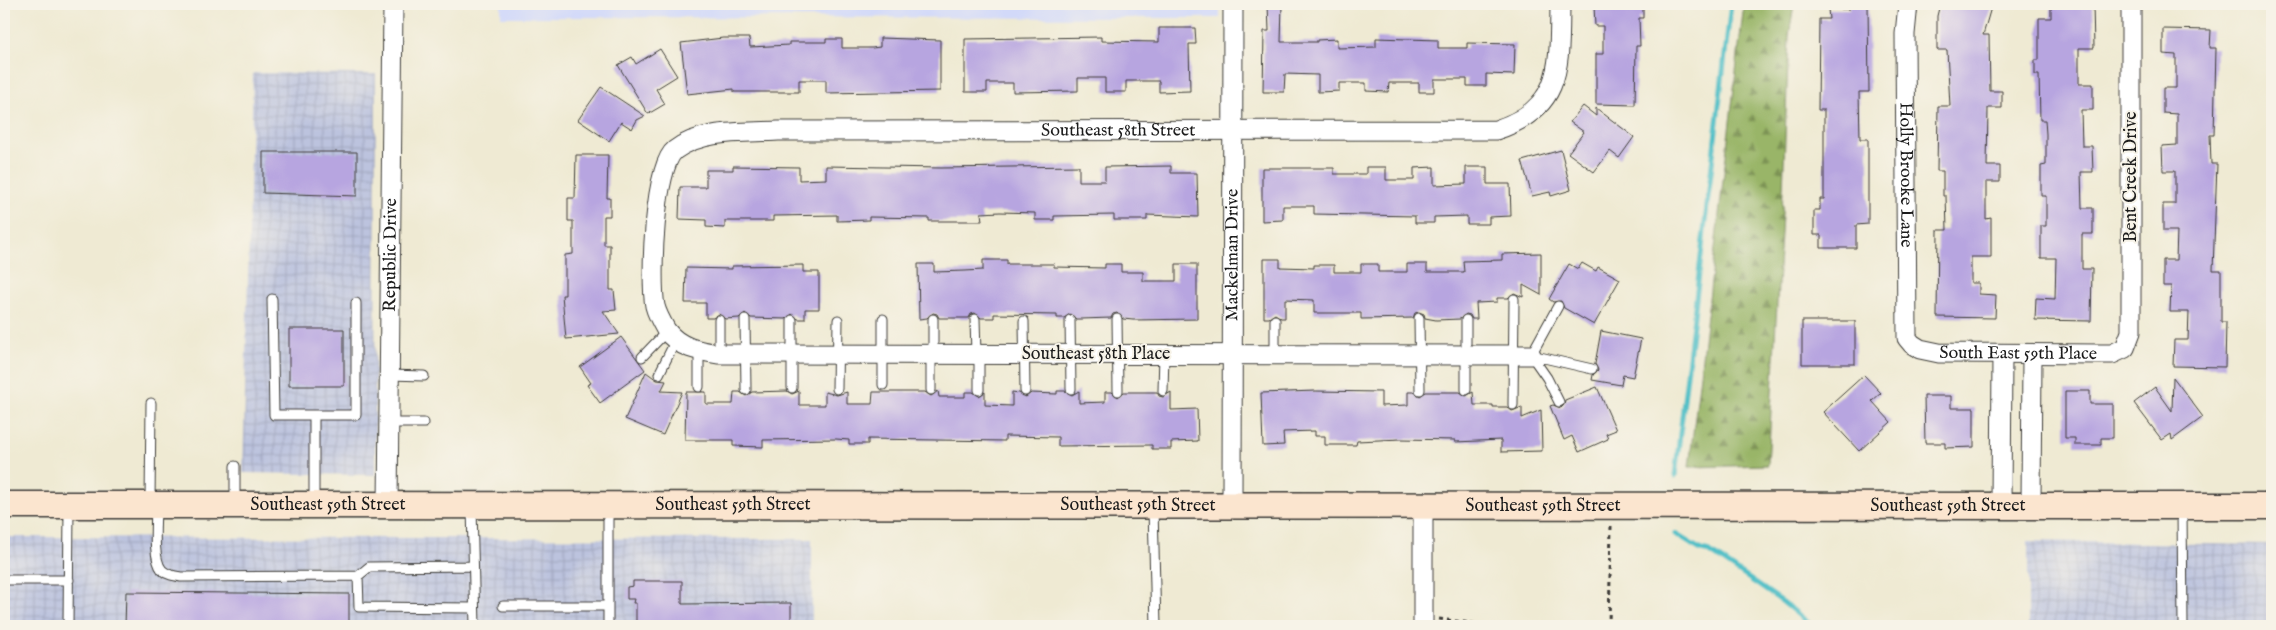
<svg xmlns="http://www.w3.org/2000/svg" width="2276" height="630" font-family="'IM FELL English',serif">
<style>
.built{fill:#d2d9f9}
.industrial{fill:url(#industrial-grid)}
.forest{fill:url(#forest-firs);stroke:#5a6842}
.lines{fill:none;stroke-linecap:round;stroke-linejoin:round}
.stream{stroke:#52c0c7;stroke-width:5}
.building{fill:#b7a5e0}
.lane-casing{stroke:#3c3b37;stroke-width:11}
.street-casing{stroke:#3c3b37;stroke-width:21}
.secondary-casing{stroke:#3c3b37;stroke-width:29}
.path{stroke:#3c3b37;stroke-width:3;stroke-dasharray:4 4;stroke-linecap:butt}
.lane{stroke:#fff;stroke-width:9}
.street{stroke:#fff;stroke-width:19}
.secondary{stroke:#fbe5cf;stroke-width:26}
.labels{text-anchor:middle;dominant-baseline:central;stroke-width:4;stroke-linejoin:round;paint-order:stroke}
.street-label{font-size:18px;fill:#1c1c1c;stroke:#f7f3e8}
</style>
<defs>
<pattern id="industrial-grid" width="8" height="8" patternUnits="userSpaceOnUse" patternTransform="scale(1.25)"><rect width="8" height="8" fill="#bcc3de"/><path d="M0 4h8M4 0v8" fill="none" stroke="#a1a7be"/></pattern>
<pattern id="forest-firs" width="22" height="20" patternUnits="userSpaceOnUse" patternTransform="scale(1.25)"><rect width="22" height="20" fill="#99b567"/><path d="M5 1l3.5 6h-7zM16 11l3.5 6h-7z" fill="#7c9254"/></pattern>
</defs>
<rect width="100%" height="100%" fill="#f7f3e8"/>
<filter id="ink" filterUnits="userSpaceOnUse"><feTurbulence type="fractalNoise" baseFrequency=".02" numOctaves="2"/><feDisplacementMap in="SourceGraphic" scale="10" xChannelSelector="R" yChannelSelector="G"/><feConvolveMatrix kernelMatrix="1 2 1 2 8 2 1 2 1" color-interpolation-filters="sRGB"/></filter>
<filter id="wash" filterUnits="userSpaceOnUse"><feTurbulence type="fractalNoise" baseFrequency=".0096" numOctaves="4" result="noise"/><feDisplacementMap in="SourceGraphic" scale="20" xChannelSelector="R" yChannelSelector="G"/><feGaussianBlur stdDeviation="1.12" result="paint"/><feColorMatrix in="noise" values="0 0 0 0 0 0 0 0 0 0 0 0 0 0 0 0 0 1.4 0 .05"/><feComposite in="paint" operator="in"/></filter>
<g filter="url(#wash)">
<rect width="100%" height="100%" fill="#efead3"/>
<path class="built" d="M501,4H1220V18L501,17Z"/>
<path class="industrial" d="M253,73L376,74L375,475L243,473Z
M4,537L812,539V626H4Z
M2028,541L2272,545V626H2028Z"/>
<path class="forest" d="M1744,4H1794L1789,36L1782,215L1768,465L1689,467Z"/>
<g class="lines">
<path class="stream" d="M1675,476L1731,4
M1675,534L1701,550L1710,552L1783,602L1812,626"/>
</g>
<g id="blocks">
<path class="building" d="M1268,4H1282L1281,42H1317V40L1337,39V48L1376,47V38L1438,40V48H1467V43L1515,44L1514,75L1486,74V86H1467V79H1434V92H1419V83H1389L1388,92L1366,91V83H1339V91L1318,92V75L1285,74L1284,92H1263L1264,31H1269Z
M1849,4H1868L1869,92H1859L1860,139H1868V224L1856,225V248H1821V235H1814V210H1820V199H1824V110H1818L1819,19H1829L1828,9H1849Z
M1940,4H1992L1983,35H1989L1990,91H2002V108H1988L1987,166H2000V182H1986V219L1991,218V257H1971V283H1979V294L1996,295L1995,318L1937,317L1938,230H1947L1946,196H1943V171H1937L1938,106H1950L1947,50H1937V16Z
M2051,4H2093L2094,48H2079V84H2093V110H2081L2082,146H2092L2093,172H2081L2082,208H2093V234H2082V269H2092L2091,321L2035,320L2036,298L2055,299L2056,258H2041V226H2046V196H2041V166L2046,165V134L2045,120H2040L2039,75H2035V60H2039V18H2051Z
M1643,5V18H1639L1640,46H1636L1635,105L1596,104V54H1603V26H1595L1594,6Z
M1159,28H1195L1196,44H1189L1190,91L1159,92V81H1126V92H1105V78H1078V91L1013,92V83H987V92H965V39L1101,37V41L1159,42Z
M2163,29L2211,30L2210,48H2216L2214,135H2210L2211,164H2217L2213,270H2221V322H2226L2225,367L2173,366L2174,340H2188L2189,312H2170L2171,286H2163V260H2176L2177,231H2163V204H2175V171H2163L2162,146L2177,145V114L2163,113V88H2176V55L2163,54Z
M723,38H749L750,47L789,45V42H826V39H842V48H872L880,47V38L940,40V91L826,93V80H799V92H734V89L687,94L681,43Z
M660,49L677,76L656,89L665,104L648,114L618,65L632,57L636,64Z
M601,87L645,116L637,120L632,129L621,122L609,141L578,120Z
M1583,106L1596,116V108L1634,137L1619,158L1610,151L1594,172L1568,153L1584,132L1570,122Z
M1561,150L1571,190L1551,196L1550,192L1532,196L1522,161Z
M263,152H357V196L263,193Z
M576,155H608L607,198H610V216H604V245H610V290H614L616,310L603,311L619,334L566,339L562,295H565V255L573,254V221H568V198H575Z
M733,166L799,167V180L826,179V166L941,168L1079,166V181H1105V167L1171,166V173H1197L1198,217L1147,215V220H1114V215L1054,216V220H1035V213L1000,212L981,213L982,221H929V218L869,217V220L837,221V215L773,216V221H725V228L706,227V220L679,219L680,187H706V170H733Z
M1366,167H1386V180H1414V168L1434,167V185L1466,184V167H1487V184H1510L1511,216L1489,217V224H1467V216L1434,217V223H1415V216L1314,214V206H1283V220L1262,221V168H1334V174H1366Z
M1541,253V295L1523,285V297L1514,293L1508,298H1497V302L1476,303L1477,319H1472L1470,315L1466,314L1460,319L1436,320L1425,318L1424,314L1419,312L1415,313L1413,318L1361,319V313H1314V300L1285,299V318H1281L1275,314L1269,318H1264V259H1280V267L1314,268V265H1334V272H1361V264H1378V272H1407V264H1427V272H1464L1463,261L1502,260V254Z
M983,260H1007V264H1054V267L1105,268V264H1121V272H1143V281H1176V264H1197V319L1133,320L1123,319L1117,313L1113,314L1111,318L1081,319H1076L1070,314L1064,318H1057V315L994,314V318H981L975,313L971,314L969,318H939L937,314L933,313L927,318L919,319L918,264H934V272L965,271L983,270Z
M1582,263L1596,271L1598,267L1620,279L1594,325L1564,308L1561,301L1553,302L1549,299L1569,264L1578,269Z
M803,265V272H819V309H805V319H798L792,314L786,319L751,318L745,313L739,318L725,319L719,314L713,318H706V303H685L686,268L732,269V266Z
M1802,321H1855V364H1802Z
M289,329H344V386H289Z
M1601,331L1641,339L1633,377L1623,375L1621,385L1592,380L1593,375L1598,370L1595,364Z
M621,337L645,370L600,403L587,385L591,383L580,367Z
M646,372L657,380L666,381L661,391L682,392L663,435L625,419Z
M1864,375L1881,393L1872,401L1891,422L1859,451L1823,412Z
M2173,377L2203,417L2172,440L2171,434L2162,440L2134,403L2155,387L2172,411Z
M1597,387L1616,430L1606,434L1608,439L1579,452L1572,436L1564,440L1550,406L1553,405L1561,408L1564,405L1565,400Z
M787,391L792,394L799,391V405H825V392L837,395L847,392V404H872L873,392H925L931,396L938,391L939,397H965V392H973L979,396L985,392V405L1012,406V392L1019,393L1026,397L1031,393L1057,394V391H1065L1072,395L1079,391V403L1105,402V392H1112L1118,397L1124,392H1157L1159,396L1163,397L1171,392V410L1197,409L1198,441L1171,442V449H1152V445L1058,446V437L1005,436V441L868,439V444H849V440L836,439L763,440V447L733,446V440H685L686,392H706V404H733L734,392H740L746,396L752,392Z
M1315,391L1381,392V406L1408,405V392H1414L1420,396L1426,392H1460L1466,396L1473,392L1474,405H1493V407H1507L1512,411L1522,407V418L1541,410L1542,451L1501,452V440L1455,442V440L1401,439L1357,441L1356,445H1325V436H1315V431L1283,432L1284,445L1263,446L1261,393Z
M2065,391H2090V404H2113V438H2101V445H2075V438H2065Z
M1924,396H1951V408H1974V447L1945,448V443H1925Z
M633,581H682V604L791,603V626H636V603H633L634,599H627V587L633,586Z
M126,592L349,594V626H125Z"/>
</g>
</g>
<g filter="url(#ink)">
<use href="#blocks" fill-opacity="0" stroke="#3c3b37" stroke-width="1"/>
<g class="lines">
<defs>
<path id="lane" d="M272,299L274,415H356V303
M1558,306L1531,355L1547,378L1559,402
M1419,318L1420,390
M745,319L746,390
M883,319V385
M933,319V354
M975,319L976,354
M1117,319L1118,391
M719,320V354
M1070,320L1071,389
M1275,320V354
M1466,320V390
M1024,321L1025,391
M699,351V387
M1531,355L1592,369
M642,357L667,331
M659,374L676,340
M390,375L424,376
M792,388V320
M837,389L838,320
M931,390V354
M979,390V354
M1163,391L1164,354
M1513,405L1514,299
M314,415V502
M389,423H424
M235,466V504
M150,502L151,403
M156,506C156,522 152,558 162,570C167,575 174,576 181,577L358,576
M472,508L475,626
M608,508V626
M1153,508L1156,626
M2182,509L2183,626
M473,566L369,567L358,576L359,607L474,608
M4,580H69
M503,606H608
M68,626L69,508"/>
<g id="street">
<path id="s1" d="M1908,4L1905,34L1907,338L1912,344L1920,349L1939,353L2101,354H2112L2125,348L2131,332V4"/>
<path id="s2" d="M1531,355L719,354C699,351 679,348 666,330C662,323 657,314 655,306C650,280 654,166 675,150C702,129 745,133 778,131L1496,130C1564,108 1559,64 1560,4"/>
<path id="s3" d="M388,505L393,4"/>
<path id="s4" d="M1232,505L1233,4"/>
<path d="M1423,505V626"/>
<path d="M2001,505L2002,354"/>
<path d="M2031,505L2032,354"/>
</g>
<g id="secondary">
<path id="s5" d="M4,505L2272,506"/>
</g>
</defs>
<use href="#lane" class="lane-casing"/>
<use href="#street" class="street-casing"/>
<use href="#secondary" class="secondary-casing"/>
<path class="path" d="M1439,619L1494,626
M1609,626L1611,526"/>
<use href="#lane" class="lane"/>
<use href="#street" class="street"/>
<use href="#secondary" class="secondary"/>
</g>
</g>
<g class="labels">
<g class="street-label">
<text stroke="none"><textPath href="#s2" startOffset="1505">Southeast 58th Street</textPath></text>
<text stroke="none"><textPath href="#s1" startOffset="171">Holly Brooke Lane</textPath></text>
<text transform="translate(2131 177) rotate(-90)">Bent Creek Drive</text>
<text stroke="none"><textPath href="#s3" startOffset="250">Republic Drive</textPath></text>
<text stroke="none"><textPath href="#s4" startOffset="250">Mackelman Drive</textPath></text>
<text stroke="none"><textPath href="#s1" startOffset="450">South East 59th Place</textPath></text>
<text x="1096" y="354">Southeast 58th Place</text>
<text stroke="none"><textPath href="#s5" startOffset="324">Southeast 59th Street</textPath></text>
<text stroke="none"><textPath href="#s5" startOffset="729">Southeast 59th Street</textPath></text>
<text stroke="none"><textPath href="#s5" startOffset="1134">Southeast 59th Street</textPath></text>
<text stroke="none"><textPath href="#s5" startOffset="1539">Southeast 59th Street</textPath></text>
<text stroke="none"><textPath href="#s5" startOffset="1944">Southeast 59th Street</textPath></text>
</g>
</g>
<rect width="2276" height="630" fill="none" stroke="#f7f3e8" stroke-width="20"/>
</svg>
